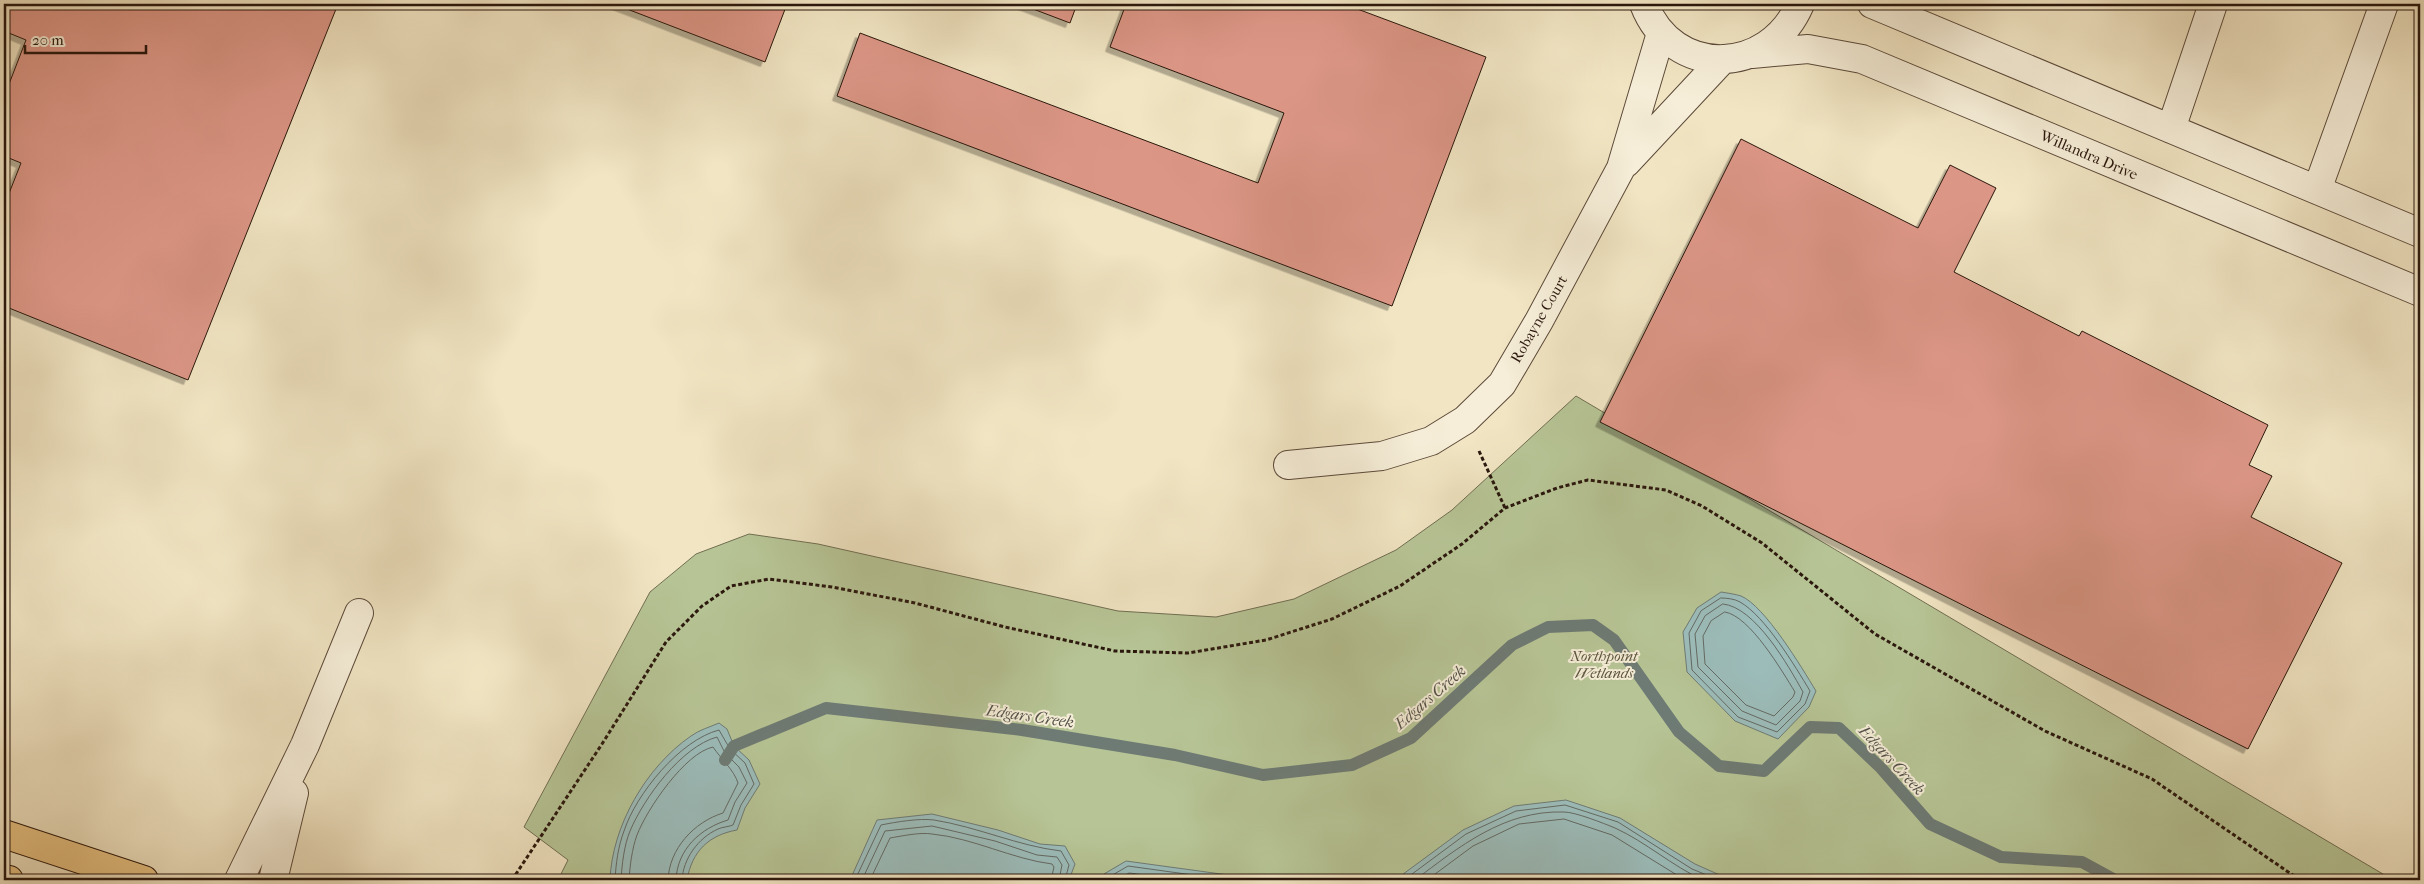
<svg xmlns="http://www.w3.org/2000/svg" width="2424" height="884" font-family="'IM FELL French Canon',serif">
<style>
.green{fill:#b7c596;stroke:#706e52}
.water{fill:#9cbdbb;stroke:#6e7b75}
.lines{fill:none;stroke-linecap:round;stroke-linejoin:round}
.shore{stroke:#636a64;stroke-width:1}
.stream{stroke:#6e7b75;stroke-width:12}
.building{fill:#dc9686;stroke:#2a170d;filter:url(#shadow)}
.minor-casing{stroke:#5c4a3a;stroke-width:30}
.major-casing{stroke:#2a170d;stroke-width:30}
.path{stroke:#2a170d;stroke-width:3;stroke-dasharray:4 2.5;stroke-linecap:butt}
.minor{stroke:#f6eed8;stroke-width:28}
.major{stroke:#e8c282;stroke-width:28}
.labels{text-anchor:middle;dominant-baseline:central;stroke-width:4;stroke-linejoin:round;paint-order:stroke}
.street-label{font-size:15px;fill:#2a170d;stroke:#f6eed8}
.park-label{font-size:15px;font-style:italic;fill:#5b543d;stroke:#f6eed8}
.water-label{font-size:16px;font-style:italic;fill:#52514a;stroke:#f6eed8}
</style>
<defs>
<filter id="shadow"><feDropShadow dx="-4.5" dy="4.5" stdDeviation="0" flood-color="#0004"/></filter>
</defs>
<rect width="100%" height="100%" fill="#f1e5c3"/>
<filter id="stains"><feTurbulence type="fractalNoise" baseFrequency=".004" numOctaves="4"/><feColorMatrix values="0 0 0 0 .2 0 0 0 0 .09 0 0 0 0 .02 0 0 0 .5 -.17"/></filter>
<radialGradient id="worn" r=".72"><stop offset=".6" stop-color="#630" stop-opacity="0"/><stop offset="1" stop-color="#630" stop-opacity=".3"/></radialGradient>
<path class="green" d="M1576,396L2393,880H558L568,860L524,827L650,592L696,554L749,534L818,544L1118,611L1216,617L1294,599L1396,550L1452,510Z"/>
<path class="water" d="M1721,592C1727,593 1735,594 1741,596C1765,606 1802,668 1816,691L1809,707L1778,739L1735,721L1687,672L1683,632L1697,608Z
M719,723L727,729L734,746L749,760L760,784L745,808L737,830C709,835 692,851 687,880H610C612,826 646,767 691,736C699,730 710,727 719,723Z
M1566,800L1620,818L1695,864L1731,880H1395L1463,830L1514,806Z
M932,814L998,830L1040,844L1065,846L1075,864L1069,880H850L877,820Z
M1126,861L1265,880H1102L1104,874Z"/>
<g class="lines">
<path class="shore" d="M1721,598C1727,598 1735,599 1740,602C1765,616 1795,666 1810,691L1805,704L1777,732L1738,717L1692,670L1689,633L1701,611Z
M1723,604C1755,607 1788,665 1803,692L1800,701L1776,725L1742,711L1698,667L1695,634L1705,616Z
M1725,612C1750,616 1782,671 1795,692L1793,697L1774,716L1746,705L1705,664L1703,636L1711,621Z
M615,880C616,863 618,847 624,831C636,794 680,740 719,730L730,749L745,763L754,784L741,805L733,825C728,827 722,827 718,829C698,838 683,859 682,880
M621,880C622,864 624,846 630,831C644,798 681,747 717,737L725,753L739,767L747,783L735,802L728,820C701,828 677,849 676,880
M629,880C630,865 632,849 637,835C647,809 685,753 713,747C721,759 734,770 738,783L723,813C694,822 669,849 668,880
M855,880L881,825C896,822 919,818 934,820C978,827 1018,846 1061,851L1069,865L1065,880
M862,880L885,831L932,826L995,841L1037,855L1057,857L1062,865L1059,880
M870,880L890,838C902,836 920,832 932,834C973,838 1012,859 1052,864L1054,867L1051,880
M1107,880L1109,877L1128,866L1229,880
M1116,880L1129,873L1184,880
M1404,880L1466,834L1516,811L1565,805L1618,822L1692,869L1719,880
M1415,880C1459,847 1504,810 1564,812C1575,812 1603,823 1615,828C1646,842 1672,866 1703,880
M1427,880L1473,846L1519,824L1564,819L1612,835L1685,880"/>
<path class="stream" d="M725,760L734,746L826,708L1022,730L1175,755L1263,775L1352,765L1411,738L1512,645L1548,627L1593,625L1614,640L1679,732L1719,766L1764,771L1810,727L1839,728L1881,768L1930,824L2001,857L2082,862L2115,880"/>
</g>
<path class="building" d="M4,4H338L188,380L4,306V206L21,163L4,156V97L26,40L4,31Z
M614,4H787L765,62Z
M1020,4H1077L1070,23Z
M1126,4H1344L1486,57L1392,306L837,96L860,33L1258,183L1284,113L1110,47Z
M1741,139L1918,228L1950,165L1996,188L1954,272L2079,336L2082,331L2268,425L2249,465L2272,476L2251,517L2342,563L2248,749L1600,422Z"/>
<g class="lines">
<defs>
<path id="minor" d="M1644,4C1673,79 1769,76 1800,4
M1872,4L2420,233
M1752,54L1808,49L1862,59L2420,292
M2171,129L2213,4
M1626,163L1723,59
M2317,190L2384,4
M1288,465L1382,456L1431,441L1465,420L1502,384L1539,321L1621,168L1661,33
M239,880L305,745L359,613
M273,880L294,793"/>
<path id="major" d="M4,834L144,880
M4,879L9,880"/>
</defs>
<use href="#minor" class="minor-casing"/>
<use href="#major" class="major-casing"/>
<path class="path" d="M1479,451L1505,508
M512,880L602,744L666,642L702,606L731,586L769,579L832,587L915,603L1005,627L1115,651L1188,653L1266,640L1332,619L1400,586L1462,544L1505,508L1557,488L1588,480L1666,490L1702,506L1762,543L1875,634L2045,731L2152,779L2300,880"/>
<use href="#minor" class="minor"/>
<use href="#major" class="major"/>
</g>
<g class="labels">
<g class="street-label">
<text transform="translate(2089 155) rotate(23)">Willandra Drive</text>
<text transform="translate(1539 319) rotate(-60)">Robayne Court</text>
</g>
<g class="park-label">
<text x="1604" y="656">Northpoint<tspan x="1604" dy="17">Wetlands</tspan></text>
</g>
<g class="water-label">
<text transform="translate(1430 697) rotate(-41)">Edgars Creek</text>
<text transform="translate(1030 716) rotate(8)">Edgars Creek</text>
<text transform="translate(1892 760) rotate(47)">Edgars Creek</text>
</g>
</g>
<rect width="2424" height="884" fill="none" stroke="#f1e5c3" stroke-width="20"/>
<rect x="5" y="5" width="2414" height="874" fill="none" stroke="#2a170d" stroke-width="2.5"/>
<rect x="10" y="10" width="2404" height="864" fill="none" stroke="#2a170d"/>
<path d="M25 45v8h121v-8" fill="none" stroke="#2a170d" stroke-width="2.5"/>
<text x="32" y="45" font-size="15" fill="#2a170d" stroke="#f6eed8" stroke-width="4" paint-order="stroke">20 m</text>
<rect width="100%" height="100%" filter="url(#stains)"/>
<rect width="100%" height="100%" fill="url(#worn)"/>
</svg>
